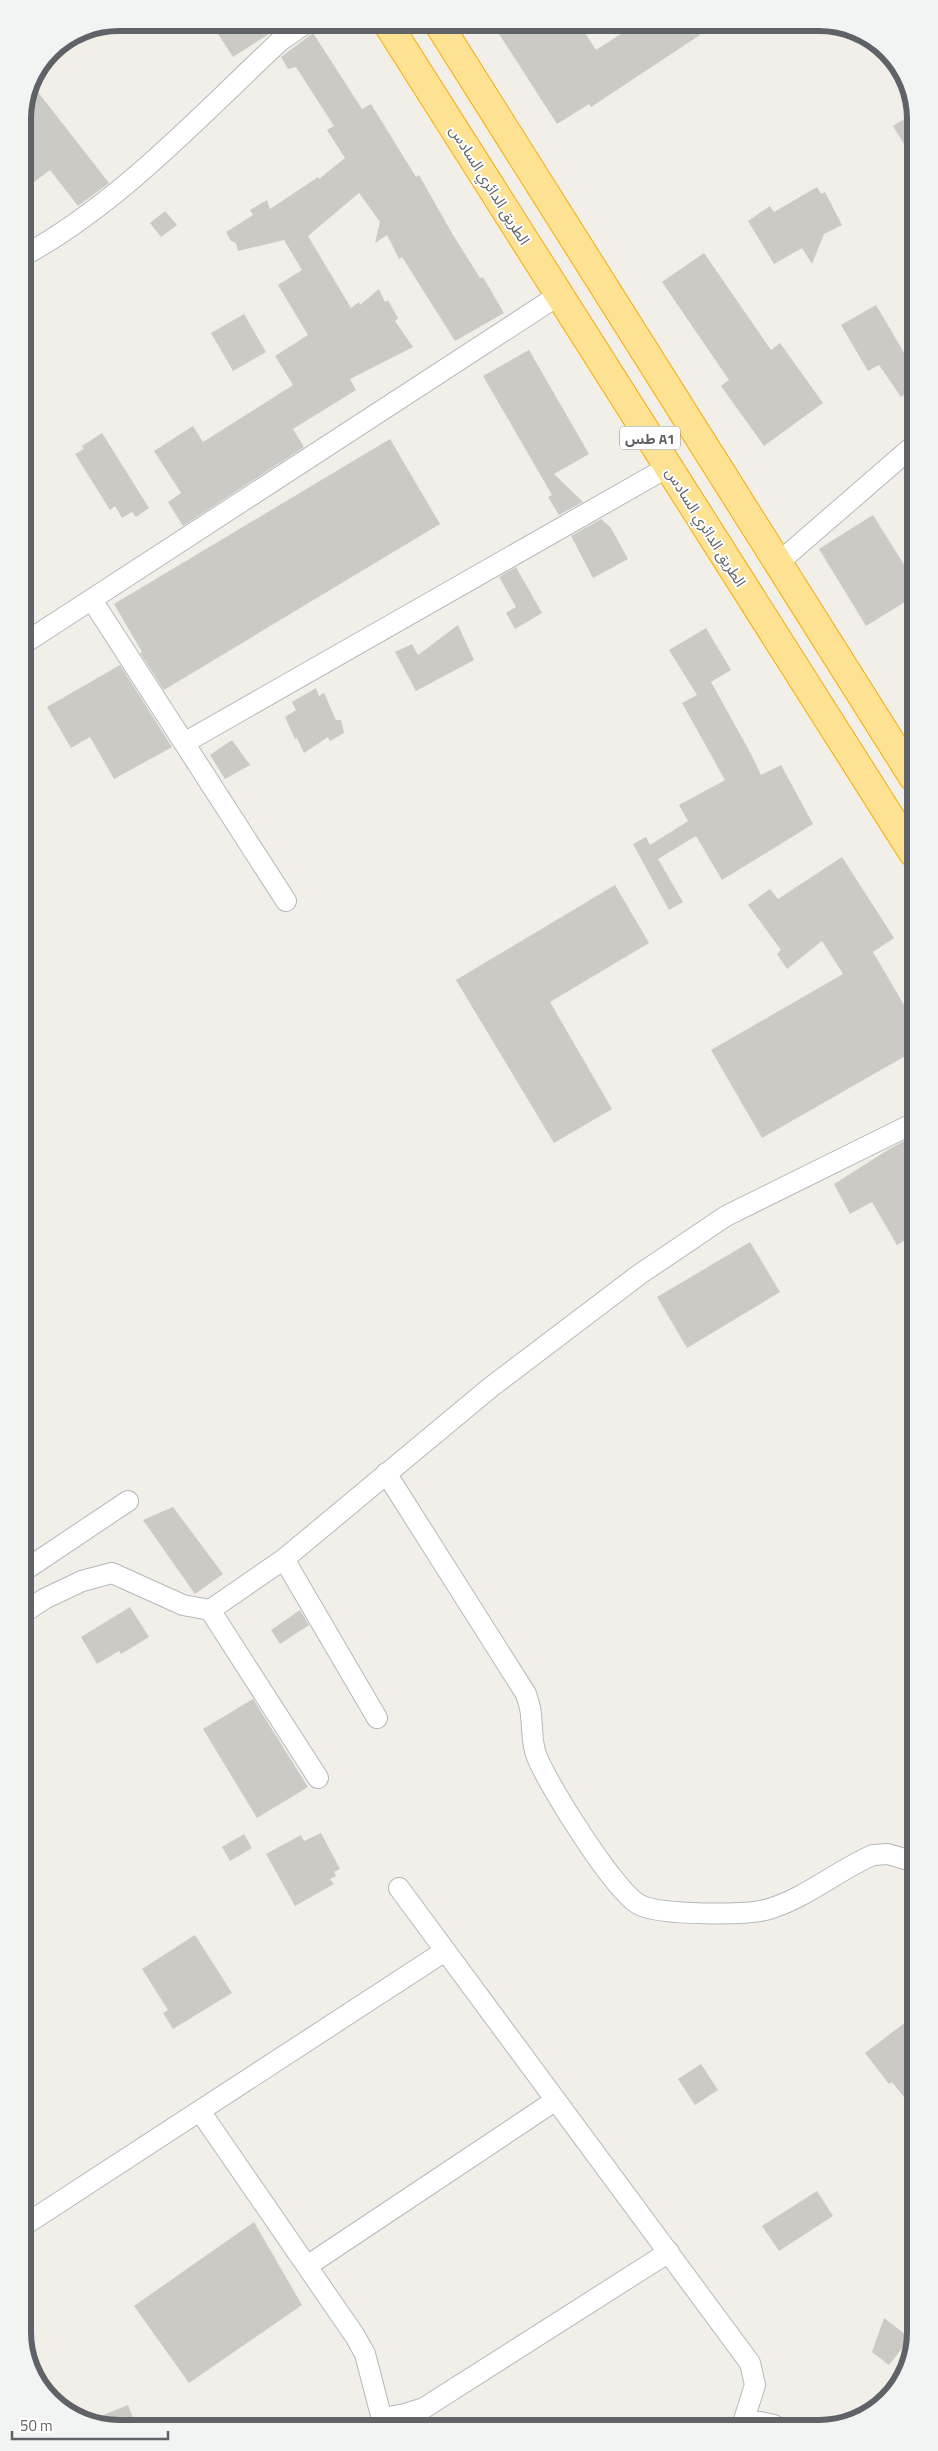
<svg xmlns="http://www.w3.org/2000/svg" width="938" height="2451" font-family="'Titillium Web','Noto Sans Arabic',sans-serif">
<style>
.building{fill:#cccac5}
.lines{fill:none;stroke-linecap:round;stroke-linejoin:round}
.street-casing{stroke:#b5b8bc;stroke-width:22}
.highway-casing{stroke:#f9ab00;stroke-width:30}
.street{stroke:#fff;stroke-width:20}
.highway{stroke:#fde293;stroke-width:28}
.labels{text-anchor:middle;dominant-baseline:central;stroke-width:4;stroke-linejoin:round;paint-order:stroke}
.shield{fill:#fff;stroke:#8f9295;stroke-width:1}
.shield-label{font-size:14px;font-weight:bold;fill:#5f6368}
.street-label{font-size:15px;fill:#5f6368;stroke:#fff}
.rim{fill:none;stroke:#5f6368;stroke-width:6}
</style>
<rect width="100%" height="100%" fill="#f1efe8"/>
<path class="building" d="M211,23H286L233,57Z
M492,23H579L596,50L638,23H691L700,35L591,107L589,104L557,124Z
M313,33L362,109L371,104L416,177L419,175L453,235L480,278L483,277L504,313L455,341L402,257L399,259L387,235L375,243L380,222L359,193L308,236L351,308L359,302L360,305L379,289L385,302L388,300L398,318L395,321L413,347L350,379L356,390L293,429L304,447L183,526L168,502L181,493L154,451L193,426L203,442L293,385L275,356L308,335L278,285L302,270L284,240L238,251L236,243L231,241L226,232L253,215L250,210L267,200L270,209L318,177L319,179L345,158L327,130L334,126L296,67L288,69L281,57Z
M34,87L109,183L78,206L50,170L34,182L23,168V113Z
M912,114V157L893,126Z
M817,187L821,194L825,192L842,225L824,234L812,264L802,248L774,264L748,221L770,206L774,212Z
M165,211L177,225L161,237L150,223Z
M704,253L771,350L780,343L823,403L764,446L721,386L729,380L662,282Z
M876,305L913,368V388L901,397L879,365L868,371L841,325Z
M244,314L266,352L233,371L211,333Z
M529,350L589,454L554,474L583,502L559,515L548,497L552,495L483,376Z
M102,433L149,508L136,517L132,512L122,518L115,506L110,510L75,454L84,449L82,446Z
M390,439L440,524L164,690L140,653L142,652L114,604Z
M873,515L913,579V597L866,626L819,549Z
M601,519L611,528L628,559L593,578L571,536Z
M516,567L542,613L515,629L506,613L516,607L499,577Z
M458,625L474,660L416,691L395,652L412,644L418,655Z
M706,628L731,670L711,682L751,754L761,775L781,765L813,824L722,880L696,836L658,859L683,902L669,910L633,844L646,837L650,845L688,821L679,805L725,780L682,703L697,695L669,650Z
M120,665L172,747L114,779L90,737L71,748L47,707Z
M316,688L319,696L324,693L336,720H341L344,733L330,741L328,737L304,753L297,738L295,739L285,717L296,710L292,702Z
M232,740L250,765L225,779L210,755Z
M842,857L894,938L873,952L914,1022V1051L762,1138L711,1050L843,974L822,941L787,969L777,954L781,950L748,905L770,889L778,899Z
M615,885L649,943L550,1002L612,1109L554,1143L456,980Z
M914,1136V1235L897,1245L872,1202L850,1214L834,1184L891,1148Z
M750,1242L780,1292L687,1348L657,1297Z
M173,1507L223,1574L195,1594L143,1520Z
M130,1607L149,1637L121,1654L119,1651L97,1664L81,1637Z
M300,1610L309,1625L280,1644L271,1630Z
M253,1699L308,1787L257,1818L203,1729Z
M321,1833L340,1869L334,1872L336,1876L330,1879L334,1884L295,1906L266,1854L301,1835L304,1841Z
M244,1834L252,1848L230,1861L222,1847Z
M195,1935L232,1993L173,2029L163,2013L168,2010L142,1969Z
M915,2015V2111L892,2082L889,2084L865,2053Z
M701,2064L718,2090L695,2105L678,2079Z
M817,2191L833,2216L779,2251L762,2226Z
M254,2222L302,2305L189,2383L134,2306Z
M884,2318L910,2338L889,2365L872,2352Z
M128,2405L137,2428H112L91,2420Z"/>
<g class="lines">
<defs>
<path id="street" d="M23,256C119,204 200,116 280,41L306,23
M778,563L913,446
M92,600L286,901
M23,644L559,295
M184,743L668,467
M386,1473L526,1694C528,1701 531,1708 531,1716C533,1730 531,1743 537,1757C548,1785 616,1894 640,1905C660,1915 747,1916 769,1909C806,1898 838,1870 873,1855L888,1854L915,1862
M284,1559L377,1718
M25,1570L128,1501
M210,1610L318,1778
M25,1612L44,1599L82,1581L112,1573L183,1605L210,1610L284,1559L491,1387L640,1274L726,1216L914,1123
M399,1888L750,2363L755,2385L742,2426
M200,2111L355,2336L365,2354L384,2427
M26,2224L445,1951
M307,2266L556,2100
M383,2418L405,2414L424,2408L669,2252
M746,2419L774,2425"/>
<path id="highway" d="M387,23L913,853
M438,23L913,777"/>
</defs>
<use href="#street" class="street-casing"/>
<use href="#highway" class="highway-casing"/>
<use href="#street" class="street"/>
<use href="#highway" class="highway"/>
</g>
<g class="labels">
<rect class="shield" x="620" y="426.5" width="60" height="23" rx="4"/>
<g class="shield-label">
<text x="650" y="438">طس A1</text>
</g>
<g class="street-label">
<text transform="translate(490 185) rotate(58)">الطريق الدائري السادس</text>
<text transform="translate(706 527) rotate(58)">الطريق الدائري السادس</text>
</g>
</g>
<path d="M0 0H938V2451H0ZM119 31H819A88 88 0 0 1 907 119V2332A88 88 0 0 1 819 2420H119A88 88 0 0 1 31 2332V119A88 88 0 0 1 119 31Z" fill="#f2f3f3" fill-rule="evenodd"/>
<path class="rim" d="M119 31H819A88 88 0 0 1 907 119V2332A88 88 0 0 1 819 2420H119A88 88 0 0 1 31 2332V119A88 88 0 0 1 119 31Z"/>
<path d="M12 2431v8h156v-8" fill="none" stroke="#5f6368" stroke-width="2.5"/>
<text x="20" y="2431" font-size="15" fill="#5f6368" stroke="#ffffff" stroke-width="4" paint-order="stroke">50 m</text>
</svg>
